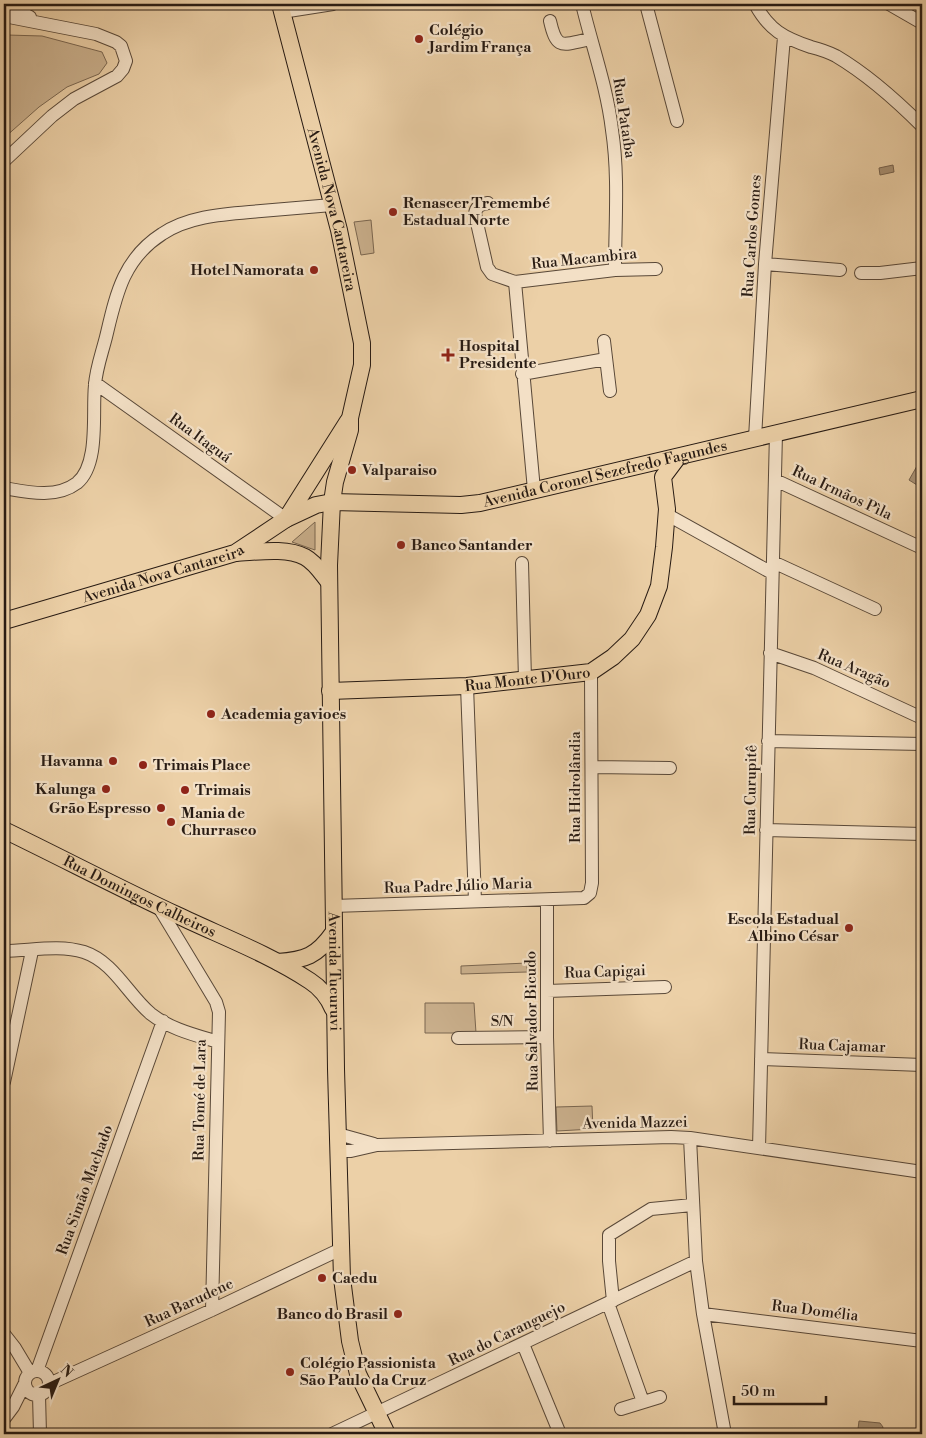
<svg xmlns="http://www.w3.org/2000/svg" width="926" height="1438" font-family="'Libre Bodoni',serif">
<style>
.green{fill:#cbb18e;stroke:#7a6650}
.water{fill:#a99275;stroke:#75624e}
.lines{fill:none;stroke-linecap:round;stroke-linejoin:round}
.minor-casing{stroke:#594838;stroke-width:14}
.major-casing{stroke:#281b13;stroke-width:18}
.minor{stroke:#f3e0c6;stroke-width:12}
.major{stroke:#ecd0a7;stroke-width:16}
.poi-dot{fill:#8f2418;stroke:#f3e0c6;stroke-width:2}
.labels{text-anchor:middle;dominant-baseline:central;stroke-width:4.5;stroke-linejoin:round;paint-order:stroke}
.poi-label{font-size:15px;font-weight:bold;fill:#281b13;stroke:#f3e0c6;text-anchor:start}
.street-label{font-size:15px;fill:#281b13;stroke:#f3e0c6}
</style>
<rect width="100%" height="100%" fill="#ecd0a7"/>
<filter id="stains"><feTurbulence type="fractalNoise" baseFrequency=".004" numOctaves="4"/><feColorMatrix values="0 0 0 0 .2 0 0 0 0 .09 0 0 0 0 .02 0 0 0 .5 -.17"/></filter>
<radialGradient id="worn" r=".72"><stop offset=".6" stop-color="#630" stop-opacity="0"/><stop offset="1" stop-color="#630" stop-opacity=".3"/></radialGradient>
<path class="green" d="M7,35L42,36L102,52L107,63L99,74L67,87L39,107L4,138V38Z
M371,220L374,253L361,255L354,222Z
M315,522V550L292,542Z
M527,963V972L461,974V966Z
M425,1003H474L476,1033H425Z
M592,1106L593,1129L557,1131L556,1107Z"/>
<path class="water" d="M893,165L894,172L880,175L879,168Z
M917,466L922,469V476L917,485L909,480Z
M859,1421L880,1423L883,1427L882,1432L877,1434L865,1432V1430L858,1429Z"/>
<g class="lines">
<defs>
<path id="minor" d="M6,4L30,17
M582,4C592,46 607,87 612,130C619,176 615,224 615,270
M646,4L677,121
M755,4C769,30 784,38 811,47C819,49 828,52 836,56C868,75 896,100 922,126
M889,4L922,23
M282,12L333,4
M4,16L96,34L116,42L121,46L126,61L123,69L117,76L74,99L52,116L4,161
M550,21C557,52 563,44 591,39
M488,203C481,204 476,206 475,214L487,267L492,274L515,282
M765,264L840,270
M861,273H880L922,268
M604,341L610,391
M522,374L606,359
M95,383L286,519
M755,438L765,264L784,37
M775,480L922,548
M4,488C27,492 56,499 77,483C100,464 92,412 95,385C96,369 102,353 106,337C116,295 123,259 162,234C190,215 228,214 261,211C285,209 308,207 332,205
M534,490L515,282L615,270L656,269
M666,514L772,573
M773,562L875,609
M522,563L525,680
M770,653L814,668L922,718
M467,686L475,901
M768,741L922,744
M592,767L670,768
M766,830L922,834
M547,900V1037L550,1141
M158,906L207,987L216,1002L219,1012L212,1310
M333,906L584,898L590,893L592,883L591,672
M4,951C29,951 59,944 84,952C114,962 128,995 151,1014C170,1029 195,1035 218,1042
M547,991L665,987
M458,1038L547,1037
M761,1059L922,1065
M4,1082L32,951
M338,1134L374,1144
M690,1138L696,1261L703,1314L725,1434
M759,1148L776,433
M338,1151H351L377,1145L671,1137L690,1138L922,1172
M613,1301L609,1261V1235L651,1209L692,1205
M608,1303L643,1402
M703,1314L922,1341
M4,1334L15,1348L30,1373
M523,1344L560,1434
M25 1383a12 12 0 1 1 24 0a12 12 0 1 1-24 0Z
M37,1371L163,1021
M49,1384L212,1310L341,1249
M39,1395L40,1434
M621,1409L660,1397
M4,1419L13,1407L25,1383
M332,1434L696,1261"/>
<g id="major">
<path id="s1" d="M280,4L339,230L362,343V365L350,418V430L335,482L332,502L329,565L336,1069L342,1278L350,1341L358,1374L387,1434"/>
<path id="s2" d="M286,519L316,505L332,502L461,505L480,503L922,399"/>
<path d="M236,553C257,552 286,547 305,557C316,563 322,574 329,582"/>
<path id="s3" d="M4,621L235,553L286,519L348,421"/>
<path id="s4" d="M330,691L467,686L591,672L613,657L632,639L648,615L659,586L664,547L667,509L663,477L678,457"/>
<path id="s5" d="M4,830C62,858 119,888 177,915C221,936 269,954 310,981C321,988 328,997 333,1009"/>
<path d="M278,962C305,960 317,956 333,933"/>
</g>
</defs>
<use href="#minor" class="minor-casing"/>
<use href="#major" class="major-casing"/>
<use href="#minor" class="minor"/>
<use href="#major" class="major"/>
</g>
<g class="poi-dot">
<circle cx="419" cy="39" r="5"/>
<circle cx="393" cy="212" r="5"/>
<circle cx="314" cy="270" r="5"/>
<path d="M445.5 347.5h5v5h5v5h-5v5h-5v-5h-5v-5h5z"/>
<circle cx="352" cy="470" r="5"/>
<circle cx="401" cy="545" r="5"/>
<circle cx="211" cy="714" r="5"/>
<circle cx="113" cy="761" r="5"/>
<circle cx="143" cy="765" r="5"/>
<circle cx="106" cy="789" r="5"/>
<circle cx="185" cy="790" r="5"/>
<circle cx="161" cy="808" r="5"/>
<circle cx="171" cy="822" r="5"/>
<circle cx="849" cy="928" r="5"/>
<circle cx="322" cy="1278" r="5"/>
<circle cx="398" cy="1314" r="5"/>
<circle cx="290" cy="1372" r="5"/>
</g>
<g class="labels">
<g class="poi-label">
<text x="429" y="30">Colégio<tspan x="429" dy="17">Jardim França</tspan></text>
<text x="403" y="203">Renascer Tremembé<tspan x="403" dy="17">Estadual Norte</tspan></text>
<text x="304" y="270" text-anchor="end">Hotel Namorata</text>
<text x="459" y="346">Hospital<tspan x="459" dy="17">Presidente</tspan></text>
<text x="362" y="470">Valparaiso</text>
<text x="411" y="545">Banco Santander</text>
<text x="221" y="714">Academia gavioes</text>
<text x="103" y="761" text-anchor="end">Havanna</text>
<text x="153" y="765">Trimais Place</text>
<text x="96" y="789" text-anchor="end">Kalunga</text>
<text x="195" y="790">Trimais</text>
<text x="151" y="808" text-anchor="end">Grão Espresso</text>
<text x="181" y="813">Mania de<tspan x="181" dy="17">Churrasco</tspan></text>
<text x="839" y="919" text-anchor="end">Escola Estadual<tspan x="839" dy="17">Albino César</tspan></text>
<text x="332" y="1278">Caedu</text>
<text x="388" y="1314" text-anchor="end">Banco do Brasil</text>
<text x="300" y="1363">Colégio Passionista<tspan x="300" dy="17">São Paulo da Cruz</tspan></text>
</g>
<g class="street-label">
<text transform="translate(624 118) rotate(81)">Rua Pataíba</text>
<text stroke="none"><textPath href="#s1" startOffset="212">Avenida Nova Cantareira</textPath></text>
<text transform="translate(752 236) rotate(-86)">Rua Carlos Gomes</text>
<text transform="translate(584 259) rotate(-6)">Rua Macambira</text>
<text transform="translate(200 438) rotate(36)">Rua Itaguá</text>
<text stroke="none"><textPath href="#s2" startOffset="326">Avenida Coronel Sezefredo Fagundes</textPath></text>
<text transform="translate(842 493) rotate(25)">Rua Irmãos Pìla</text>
<text stroke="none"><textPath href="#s3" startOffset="166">Avenida Nova Cantareira</textPath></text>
<text transform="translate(854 669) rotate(23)">Rua Aragão</text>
<text stroke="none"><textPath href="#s4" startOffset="198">Rua Monte D'Ouro</textPath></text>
<text transform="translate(575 787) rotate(-90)">Rua Hidrolândia</text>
<text transform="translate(751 790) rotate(-89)">Rua Curupitê</text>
<text transform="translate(458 886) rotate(-2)">Rua Padre Júlio Maria</text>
<text stroke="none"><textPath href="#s5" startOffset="151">Rua Domingos Calheiros</textPath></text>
<text stroke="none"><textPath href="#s1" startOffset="981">Avenida Tucuruvi</textPath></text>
<text transform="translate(605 972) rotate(-2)">Rua Capigai</text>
<text x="502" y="1021">S/N</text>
<text transform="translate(532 1021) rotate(-91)">Rua Salvador Bicudo</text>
<text transform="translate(842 1046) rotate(2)">Rua Cajamar</text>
<text transform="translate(200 1100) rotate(-89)">Rua Tomé de Lara</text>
<text transform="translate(635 1123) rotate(-1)">Avenida Mazzei</text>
<text transform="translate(85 1190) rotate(-70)">Rua Simão Machado</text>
<text transform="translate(189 1303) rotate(-25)">Rua Barudene</text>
<text transform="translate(815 1311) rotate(7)">Rua Domélia</text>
<text transform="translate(507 1334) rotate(-26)">Rua do Caranguejo</text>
</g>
</g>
<rect width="926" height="1438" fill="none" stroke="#ecd0a7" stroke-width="20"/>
<rect x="5" y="5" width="916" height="1428" fill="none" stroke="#281b13" stroke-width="2.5"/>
<rect x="10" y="10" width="906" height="1418" fill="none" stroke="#281b13"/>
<g transform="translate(58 1380) rotate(44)" stroke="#f3e0c6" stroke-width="4" paint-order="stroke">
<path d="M0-4L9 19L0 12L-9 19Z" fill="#281b13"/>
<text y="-8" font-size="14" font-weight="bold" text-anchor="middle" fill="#281b13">N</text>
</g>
<path d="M734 1396v8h92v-8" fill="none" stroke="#281b13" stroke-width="2.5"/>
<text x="741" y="1396" font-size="15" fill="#281b13" stroke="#f3e0c6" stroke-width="4" paint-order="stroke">50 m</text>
<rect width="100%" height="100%" filter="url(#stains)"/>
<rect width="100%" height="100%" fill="url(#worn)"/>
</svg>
